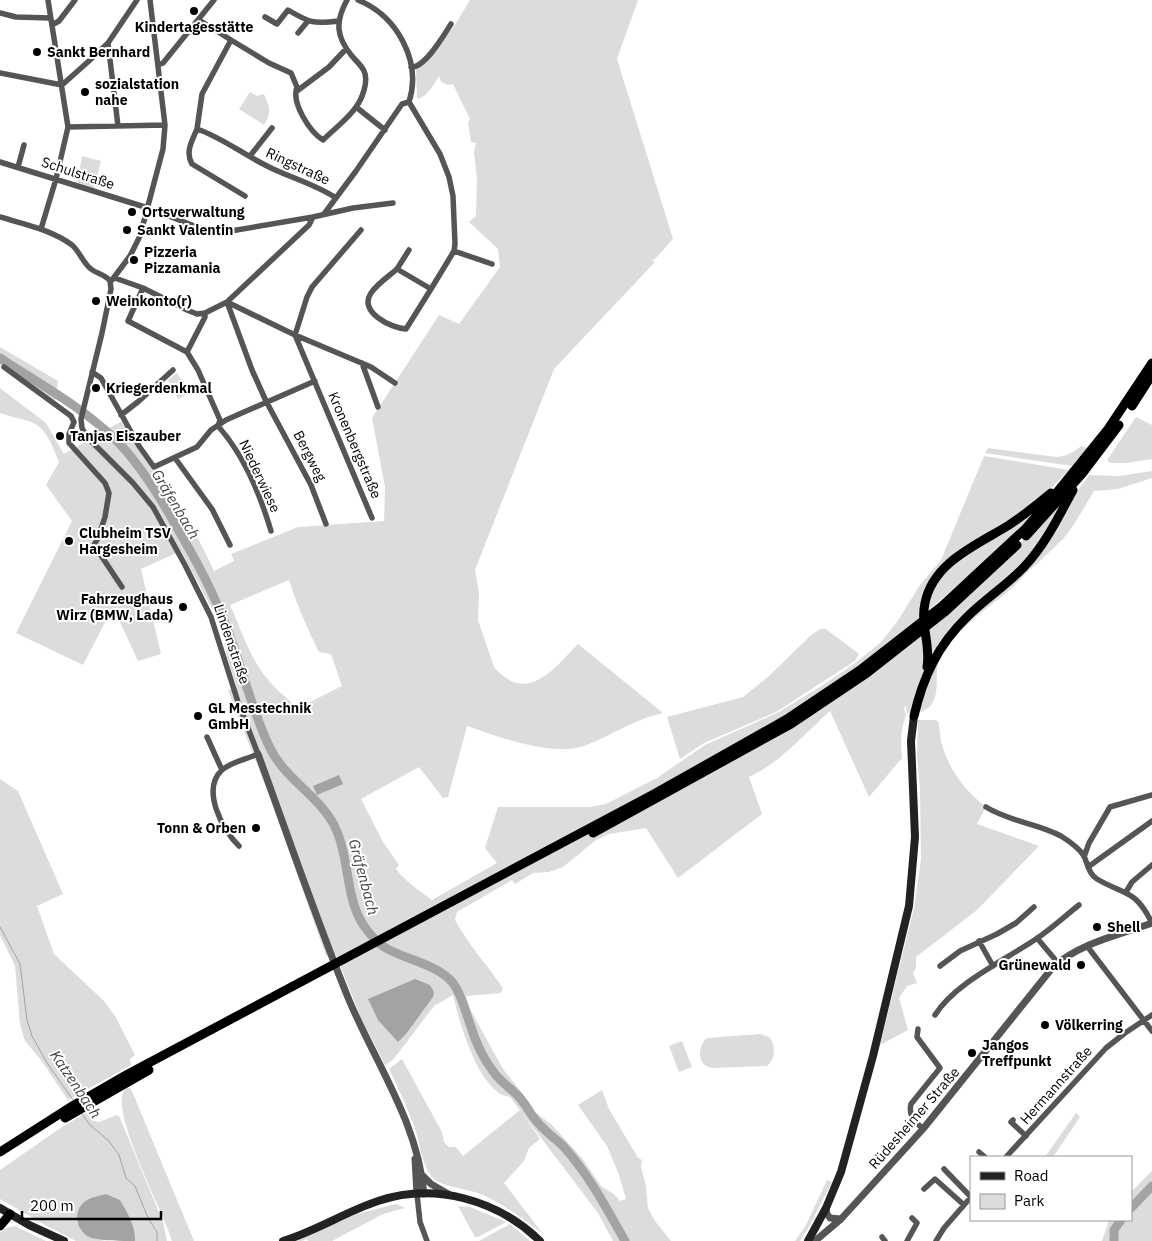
<svg xmlns="http://www.w3.org/2000/svg" width="1152" height="1241" font-family="'IBM Plex Sans',sans-serif">
<style>
.green{fill:#dcdcdc;fill-rule:evenodd}
.water{fill:#a3a3a3}
.lines{fill:none;stroke-linecap:round;stroke-linejoin:round}
.stream{stroke:#a3a3a3;stroke-width:1}
.river{stroke:#a3a3a3;stroke-width:9}
.minor{stroke:#555;stroke-width:5.5}
.tertiary{stroke:#555;stroke-width:7}
.secondary{stroke:#222;stroke-width:8}
.trunk{stroke:#000;stroke-width:9}
.poi-dot{fill:#000;stroke:#fff;stroke-width:2}
.labels{text-anchor:middle;dominant-baseline:central;stroke-width:4;stroke-linejoin:round;paint-order:stroke}
.poi-label{font-size:14px;font-weight:bold;fill:#000;stroke:#fff;text-anchor:start}
.street-label{font-size:14px;fill:#000;stroke:#fff}
.water-label{font-size:15px;font-style:italic;fill:#444;stroke:#fff}
</style>
<rect width="100%" height="100%" fill="#fff"/>
<path class="green" d="M470,0H638L617,59L673,239L656,258L652,260L655,262L554,369L475,570L479,593L478,620L494,667C527,705 553,670 578,644L663,713C634,719 611,736 584,746C550,757 500,737 467,726L448,797L443,798L419,767L361,799L383,842L399,865L396,869C405,881 420,891 432,900L497,863L485,848L498,807H589L606,804L657,778L705,745L777,713L823,685L858,661L881,642L897,622L920,585L941,560L984,456L1069,470L1039,500L967,548L929,585L927,662L912,713H907L906,705L904,708L906,716C900,729 901,744 902,758L869,797L830,711C807,732 777,765 749,777L762,814L678,878L646,828L609,834L596,840L563,867L549,872L533,873L515,884L512,880L457,912L455,920C468,944 487,965 503,988L501,993L466,996L470,1009L503,1069L530,1103L535,1112L551,1124L582,1158L601,1186L614,1194L620,1201L626,1199L619,1175L607,1146L578,1105L602,1090L609,1109L638,1158L642,1160L641,1167L646,1186L648,1208L655,1221L671,1241H613L598,1213L510,1097C479,1094 459,1021 453,995L434,1006L393,1060L385,1065L362,1020L336,955L326,956L272,803L228,690L237,687L227,657L224,638L216,616L181,551L141,569L161,654L138,661L113,607L83,665L16,633L72,521L46,485L59,462C53,448 47,428 31,422C21,418 10,417 0,413V388L46,423L64,454L122,421C155,470 190,517 214,571L234,561L231,554L298,527L384,521L385,487L372,418L439,315L459,324L500,267L498,249L469,222L476,216L477,179L474,152L476,143L471,142L468,122L470,119L453,84L448,85L441,82L439,76C433,85 429,95 418,99L417,97L416,70L453,28ZM289,580C297,605 307,628 319,652L331,654L342,686L298,708C285,697 272,686 262,672C248,652 240,627 230,605Z
M250,92L257,96L264,94C270,109 272,111 264,125L239,109Z
M82,156L101,161L94,189L77,184Z
M0,347L58,381L55,401L3,363L0,367Z
M177,373L189,393L178,399L168,380Z
M1136,417L1152,425V459L1126,463H1110L1107,460Z
M1081,446L1087,448L1072,466L985,453L988,448L1056,457C1067,456 1073,453 1081,446Z
M1152,471V478L1118,489L1094,491C1085,506 1074,526 1063,539C1055,547 1046,555 1038,563C1029,570 1021,579 1013,587C988,609 959,626 941,655C931,673 946,703 921,712L919,711L933,668L951,640L974,615L1009,586L1089,475L1119,476Z
M1064,498L1051,525L1025,562L934,657L930,656L926,631L988,576Z
M1042,505L985,562L924,614L926,604L944,569Z
M820,629H826L859,654L855,661L776,712L704,743L680,759L667,717L743,697L769,676L809,637Z
M918,720H935L938,721C940,730 940,740 943,748C950,771 967,793 986,807L977,824L1039,846L977,910L916,957V968L913,973L917,983L907,986L899,998L908,1030L880,1045L914,908L921,859L920,789L917,756Z
M0,779L18,791L63,894L37,906L54,954L104,1001L115,1016L135,1055L130,1059L131,1065L68,1100L41,1060L25,1041L20,1024L15,966L0,935Z
M760,1034L769,1037C776,1045 776,1059 767,1066L712,1068C697,1066 697,1047 707,1038Z
M682,1041L692,1067L679,1072L669,1046Z
M402,1059L442,1132L444,1142L449,1147H456L463,1156L520,1110L540,1139L529,1148L524,1161L504,1183L543,1234C523,1218 502,1203 478,1193C469,1190 444,1186 437,1181C422,1172 420,1141 414,1126C407,1106 398,1088 389,1069Z
M127,1088H130L132,1091L194,1241H172C167,1218 103,1101 127,1088Z
M87,1112L92,1120L99,1122L117,1115L120,1118L163,1222L167,1241H135C136,1226 127,1212 120,1200L106,1194L80,1229L90,1238L106,1241H76L43,1224L0,1199V1170L59,1129Z
M1076,1113L1080,1117L1053,1157H1045Z
M1152,1171V1241H1102L1109,1220H1131V1192Z
M827,1180L832,1182L809,1227L800,1241H795L805,1227Z
M396,1204L405,1208L383,1214L332,1241H308L307,1239L302,1241H292L357,1214Z
M458,1206L470,1207L506,1222L478,1237H475Z
M510,1224L530,1241H479Z
M15,1226L46,1241H0V1233L6,1228Z"/>
<path class="water" d="M339,775L343,784L317,795L313,786Z
M415,979L430,985L434,992L433,997L406,1034L398,1042L378,1020L368,999Z
M106,1194L120,1200C127,1212 136,1226 135,1241C121,1241 104,1241 91,1238C76,1232 71,1210 87,1200C92,1197 100,1196 106,1194Z"/>
<g class="lines">
<path class="stream" d="M0,927L20,964L27,1020L32,1036L47,1063L73,1100
M82,1114L90,1125L109,1141L119,1155L126,1178L135,1186L148,1218L157,1232V1241"/>
<path class="river" d="M0,358C38,383 82,407 115,439C140,464 159,495 176,526C195,558 213,591 226,626C242,666 251,709 270,748C285,779 318,795 334,825C350,856 345,899 364,926C369,933 376,942 384,947C405,960 436,963 453,983C462,995 465,1011 470,1024C475,1041 484,1060 495,1074C502,1083 512,1089 519,1097C527,1106 531,1116 539,1124C547,1133 556,1139 564,1147C589,1175 607,1209 625,1241
M1131,1208L1152,1186
M1114,1241V1230L1121,1220"/>
<path class="minor" d="M358,0C397,16 422,61 409,102
M0,13L16,17L50,18
M265,17L277,24L288,10C310,23 313,24 339,21
M199,20L231,40L202,94L197,129C223,138 244,155 269,167C291,178 315,184 336,198
M52,25L59,21L75,0
M298,33L308,21
M231,40L269,63L291,73L297,87C291,103 310,132 323,140C334,129 348,119 356,107C362,99 369,81 364,71C362,66 356,61 352,56C336,37 335,22 347,0
M108,43L118,126
M158,65L163,63L214,0
M411,67C425,68 444,35 451,24
M0,73L62,85L90,60L108,43L137,0
M297,91L329,67L346,49
M409,102L440,154L449,177L453,196L455,244L454,251L431,289L397,269C389,276 377,284 371,293C358,312 391,328 406,329L431,289
M356,107L385,130
M68,127L165,125
M197,129C192,141 185,152 192,164L245,196
M250,156L272,128
M0,162L148,208L210,232H225L313,217
M18,167L24,145
M324,214L356,171L402,104L409,102
M0,217C24,224 52,230 72,245C80,252 83,263 91,269C97,274 105,274 110,281
M41,229L56,179L68,127L48,0
M361,230L312,287L307,297L295,335L371,367L395,383
M454,251L492,264
M397,269L409,250
M115,278L143,288L187,310L197,314L205,313L227,302L309,225L313,217L353,208L393,203
M112,280L130,256L140,236L163,149L165,125L150,0
M110,281L111,289L102,333L81,419L82,428L87,437L133,483L153,507L185,565L211,617L238,702L258,754C247,759 231,762 222,770C201,789 222,830 239,846
M143,288L128,321L187,352L198,370L220,420L218,426
M227,302L295,335L372,518
M227,302L252,370L266,401L311,485L326,524
M187,352L205,317V313
M362,363L378,407
M4,367L71,416L74,422
M92,372L101,378L139,446L154,467L197,447L211,430L226,420L315,381
M121,415L139,401L173,370
M74,422L69,434V443L105,483L109,493L105,517L98,538L94,545L122,587
M218,426C244,455 260,494 271,531
M175,458L212,509L230,545
M207,737L222,770
M986,807C1010,822 1037,823 1061,836C1069,841 1079,848 1084,856C1088,865 1089,874 1097,879C1126,896 1135,889 1152,923
M1084,857L1089,843L1110,807L1152,795
M1088,867L1152,821
M1126,892L1132,882L1152,865
M1037,938L1058,963
M979,941L993,966
M1087,946L1152,1031
M940,966L960,951L997,934L1016,923L1034,907
M935,1015C955,983 1005,960 1036,939C1051,929 1065,916 1079,905
M918,1029L917,1037L940,1068L911,1104C908,1116 915,1121 923,1129
M1013,1120L1011,1122L1026,1136
M979,1152L985,1157
M1006,1157L1106,1048L1125,1033L1152,1015
M944,1169L971,1197
M924,1189L935,1179L964,1205
M417,1194L420,1222L427,1241
M882,1237L885,1241
M907,1241L917,1223L912,1218
M936,1241L944,1228L971,1197"/>
<path class="tertiary" d="M258,754C288,836 316,919 349,1000C376,1064 418,1123 424,1194
M415,1159L417,1194
M422,1175L431,1184L450,1195
M826,1208L827,1214L830,1218L841,1219
M815,1241L841,1219L923,1129L1053,967C1080,943 1119,935 1152,923"/>
<path class="secondary" d="M0,1208L29,1225L64,1241
M283,1241C316,1231 345,1212 378,1201C435,1182 498,1200 540,1241
M808,1241L826,1208L841,1172L873,1056L909,906L915,837L911,741L914,716"/>
<path class="trunk" d="M1132,406L1152,375
M1026,536L1082,474L1119,425
M927,667C931,645 920,625 925,603C933,562 977,545 1009,525C1024,515 1038,504 1051,493
M914,716C923,677 938,645 967,617C985,599 1007,585 1024,567C1045,545 1059,516 1073,490
M593,833L791,724L867,673L946,611L1017,545
M65,1118L149,1070
M0,1152L69,1108L128,1074L654,794L787,719L860,670L942,606L1026,528L1053,497L1108,429L1152,363
M0,1226L10,1214"/>
</g>
<g class="poi-dot">
<circle cx="194" cy="11" r="5"/>
<circle cx="37" cy="52" r="5"/>
<circle cx="85" cy="92" r="5"/>
<circle cx="132" cy="212" r="5"/>
<circle cx="127" cy="230" r="5"/>
<circle cx="134" cy="260" r="5"/>
<circle cx="96" cy="301" r="5"/>
<circle cx="96" cy="388" r="5"/>
<circle cx="60" cy="436" r="5"/>
<circle cx="69" cy="541" r="5"/>
<circle cx="183" cy="607" r="5"/>
<circle cx="198" cy="716" r="5"/>
<circle cx="256" cy="828" r="5"/>
<circle cx="1097" cy="927" r="5"/>
<circle cx="1081" cy="965" r="5"/>
<circle cx="1045" cy="1025" r="5"/>
<circle cx="972" cy="1053" r="5"/>
</g>
<g class="labels">
<g class="poi-label">
<text x="194" y="27" text-anchor="middle">Kindertagesstätte</text>
<text x="47" y="52">Sankt Bernhard</text>
<text x="95" y="84">sozialstation<tspan x="95" dy="16">nahe</tspan></text>
<text x="142" y="212">Ortsverwaltung</text>
<text x="137" y="230">Sankt Valentin</text>
<text x="144" y="252">Pizzeria<tspan x="144" dy="16">Pizzamania</tspan></text>
<text x="106" y="301">Weinkonto(r)</text>
<text x="106" y="388">Kriegerdenkmal</text>
<text x="70" y="436">Tanjas Eiszauber</text>
<text x="79" y="533">Clubheim TSV<tspan x="79" dy="16">Hargesheim</tspan></text>
<text x="173" y="599" text-anchor="end">Fahrzeughaus<tspan x="173" dy="16">Wirz (BMW, Lada)</tspan></text>
<text x="208" y="708">GL Messtechnik<tspan x="208" dy="16">GmbH</tspan></text>
<text x="246" y="828" text-anchor="end">Tonn &amp; Orben</text>
<text x="1107" y="927">Shell</text>
<text x="1071" y="965" text-anchor="end">Grünewald</text>
<text x="1055" y="1025">Völkerring</text>
<text x="982" y="1045">Jangos<tspan x="982" dy="16">Treffpunkt</tspan></text>
</g>
<g class="street-label">
<text transform="translate(298 166) rotate(25)">Ringstraße</text>
<text transform="translate(78 173) rotate(18)">Schulstraße</text>
<text transform="translate(355 445) rotate(67)">Kronenbergstraße</text>
<text transform="translate(310 456) rotate(63)">Bergweg</text>
<text transform="translate(260 476) rotate(65)">Niederwiese</text>
<text transform="translate(232 644) rotate(71)">Lindenstraße</text>
<text transform="translate(1056 1085) rotate(-48)">Hermannstraße</text>
<text transform="translate(914 1118) rotate(-49)">Rüdesheimer Straße</text>
</g>
<g class="water-label">
<text transform="translate(176 504) rotate(59)">Gräfenbach</text>
<text transform="translate(364 877) rotate(75)">Gräfenbach</text>
<text transform="translate(76 1084) rotate(56)">Katzenbach</text>
</g>
</g>
<rect x="970" y="1156" width="162" height="65" fill="#ffffff" stroke="#999999"/>
<rect x="980" y="1172" width="25" height="8" fill="#222222" stroke="#999999"/>
<text x="1014" y="1181" font-size="15" fill="#000000">Road</text>
<rect x="980" y="1194" width="25" height="15" fill="#dcdcdc" stroke="#999999"/>
<text x="1014" y="1206" font-size="15" fill="#000000">Park</text>
<path d="M22 1211v8h139v-8" fill="none" stroke="#000000" stroke-width="2.5"/>
<text x="30" y="1211" font-size="15" fill="#000000" stroke="#ffffff" stroke-width="4" paint-order="stroke">200 m</text>
</svg>
